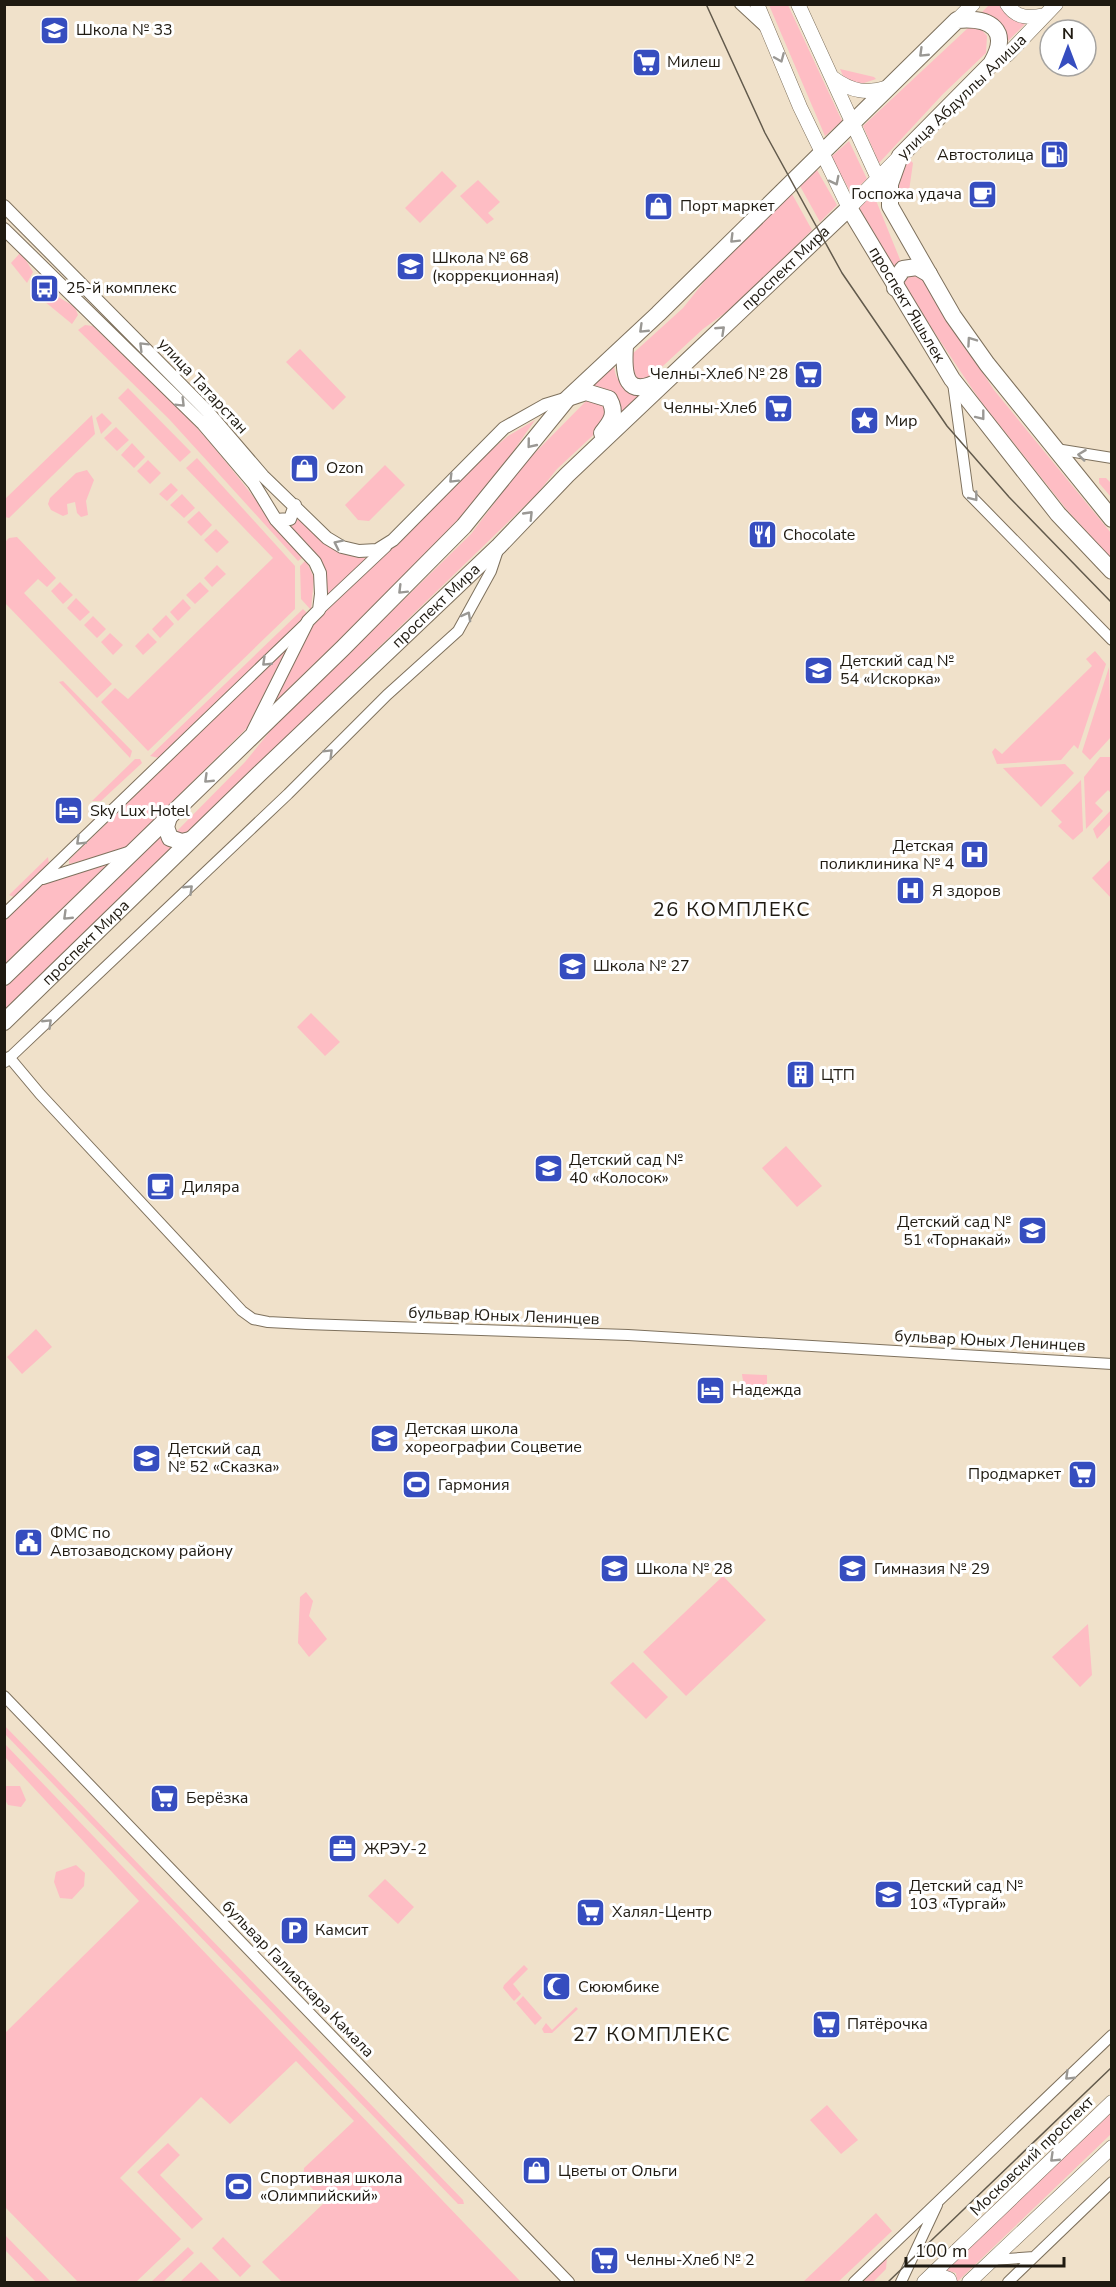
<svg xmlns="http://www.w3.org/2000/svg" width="1116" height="2287" font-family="'Nunito Sans',sans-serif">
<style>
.green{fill:#febdc4}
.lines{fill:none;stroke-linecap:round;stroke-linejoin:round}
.minor-casing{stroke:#7e715d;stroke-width:12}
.tertiary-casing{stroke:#7e715d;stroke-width:14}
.secondary-casing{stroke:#7e715d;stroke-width:15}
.primary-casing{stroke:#7e715d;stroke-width:18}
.minor{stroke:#fff;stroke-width:10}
.tertiary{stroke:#fff;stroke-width:12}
.secondary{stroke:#fff;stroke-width:14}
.primary{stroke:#fff;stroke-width:16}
.tram{stroke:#625a4c;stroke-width:1.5}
.oneway{stroke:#9a9894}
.labels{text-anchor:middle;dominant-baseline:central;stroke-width:6;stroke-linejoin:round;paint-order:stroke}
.poi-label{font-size:16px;fill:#1f1a11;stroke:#fff;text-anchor:start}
.street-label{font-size:16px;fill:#1f1a11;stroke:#fff}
.quarter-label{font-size:20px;letter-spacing:1.5px;fill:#1f1a11;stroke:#fff}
</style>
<rect width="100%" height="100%" fill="#f0e1ca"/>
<path class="green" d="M769,5H788L842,121L825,136Z
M989,5H999L1009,18L1025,24L1006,43L980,14Z
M969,27L980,28L987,36L986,53L943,94L879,163L863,126Z
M840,69L874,77L876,79L858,85L844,78Z
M849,141L867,179L851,193L831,157Z
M909,159L913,163L909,191L901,196C896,181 899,170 909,159Z
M817,170L837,205L820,222L800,186Z
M442,171L457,186L420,223L405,208Z
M478,180L500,202L488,213L494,219L487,224L460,196Z
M873,193L901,262L892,268L859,208Z
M792,194L812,230L740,302L703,329L651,377L642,381L631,376L630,356L683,308L711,273Z
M21,252L33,272L27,283L11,263Z
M914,273L921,278L994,390L1111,533V558L1067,510L981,402L902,284L905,277Z
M55,295L75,307L78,315L72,324L44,301Z
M85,325L93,326C128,360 165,393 198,429C235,470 266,516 303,557L298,561L169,419L78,330Z
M300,349L346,397L333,410L286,362Z
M614,363C614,383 625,388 642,395L620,415C615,398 613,388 593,386Z
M128,388L191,452L180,462L118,398Z
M589,398L606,406L603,426L557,469L537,494L184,836L175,833L245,762L275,725L471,534L523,465Z
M102,413L112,423L101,434L96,418Z
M92,415L95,434L9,518L5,517V499Z
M535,420L494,479L443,540L273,705L313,623L489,452L508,436Z
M116,427L129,440L117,451L104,438Z
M132,443L145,457L134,468L121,455Z
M197,458L295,566V609L148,751L101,702L115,688L128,699L273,558L186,468Z
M148,460L161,473L150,484L137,471Z
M385,465L405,485L369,521L358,520L345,505Z
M87,470L94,480L86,501L88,515L81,517L77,513L75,502L67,504L68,514L63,516L51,510L48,504L50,498L76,473Z
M1099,478H1106L1111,483V497L1099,483Z
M171,483L178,490L167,501L159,494Z
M182,494L195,508L184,518L170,505Z
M199,511L212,525L201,536L187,522Z
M299,518C320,539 337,558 369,558L328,596C328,564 312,549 291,527Z
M216,529L229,542L217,553L204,540Z
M17,537L56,578L47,587L38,579L24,593L112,684L97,698L5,603V542L9,538Z
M306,560L314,578L311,610L301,599L300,566Z
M217,565L226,574L212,587L204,578Z
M60,582L73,595L63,604L51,591Z
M200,582L209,591L195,604L186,595Z
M76,598L90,612L80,621L67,608Z
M183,599L191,608L178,621L170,612Z
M303,609L308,614L159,758L150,756Z
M166,615L174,624L160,638L152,629Z
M93,616L106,629L97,638L84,625Z
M110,633L123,645L113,655L101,642Z
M148,633L157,642L143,655L135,646Z
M289,646L250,725L124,849L69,864V860Z
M1095,651L1106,664L1078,749L1074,745L1061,760L997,764L992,752L995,748L1002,754L1092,666L1086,659Z
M1109,667L1111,737L1090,760L1082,752Z
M63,681L132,751L130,758L59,682Z
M1100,757H1111V793L1108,790L1095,803L1103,811L1086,829L1084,777Z
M135,759H140L142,763L101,801H92Z
M1065,764L1074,773L1041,807L1003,768Z
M1081,780L1083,831L1073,840L1058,826L1062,822L1051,811Z
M1111,810V824L1097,839L1093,829Z
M161,836L171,848L5,1010V987Z
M48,857L49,864L14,897L9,895Z
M1111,859V898L1092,878Z
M107,865L5,964V921L43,883Z
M311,1013L340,1042L325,1056L297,1027Z
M786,1146L822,1186L797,1207L762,1168Z
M36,1329L52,1347L22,1374L7,1357Z
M742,1374L767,1375V1395C753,1398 743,1388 742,1374Z
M723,1576L766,1620L686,1696L643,1652Z
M306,1592L313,1601L309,1616L327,1639L309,1657L298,1643L300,1597Z
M1088,1624L1092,1675L1080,1687L1052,1657Z
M633,1662L668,1697L646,1719L610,1683Z
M4,1725L463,2200L464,2204H458L5,1734Z
M5,1744L466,2225L521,2282H282L262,2262L325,2202L303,2179L304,2168L354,2121L296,2061L230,2124L201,2097L120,2178L181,2239L136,2282H78L5,2207V2033L139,1901L5,1757Z
M5,1786H20L26,1800L21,1807L8,1805L5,1800Z
M76,1865L85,1873L84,1886L72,1899L60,1898L54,1882L56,1872Z
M385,1879L414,1907L398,1924L368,1896Z
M524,1965L528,1969L513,1984L521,1994L514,2001L503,1988L504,1985Z
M523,1996L542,2018L535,2025L516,2003Z
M576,2007L578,2009L552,2033H544L542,2029L546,2023L552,2030Z
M827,2105L858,2140L841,2154L810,2120Z
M1111,2111V2134L957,2282L956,2273L945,2270Z
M168,2143L180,2155L160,2175L203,2219L192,2229L137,2172Z
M876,2213L892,2231L838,2282H803Z
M4,2235H5L51,2282H36L5,2250Z
M223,2237L251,2266L240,2277L212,2248Z
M188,2247L194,2253L163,2282H151Z
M887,2257L886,2269L873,2282H863Z
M201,2262L221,2282H179H180Z"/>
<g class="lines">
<defs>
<path id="minor" d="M740,4L767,29
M953,383L968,493L1112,640
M1056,449L1112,458
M319,610L386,547
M43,879L131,851
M4,914L305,624
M9,1057L40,1094L242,1311L253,1319L268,1322L306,1324L628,1335L1112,1364
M5,1062L288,794L387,695L458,631L491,571L498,550
M4,1696L569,2282
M993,2260L1034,2257
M854,2282L1112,2035
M901,2282L937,2205
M1008,2282L1112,2182"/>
<path id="tertiary" d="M4,206L208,412L263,476L327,538L342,547L359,551L377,550L393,540L504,428L545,405L568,398
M4,229L203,424L254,484L276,520L315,562L320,573L321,594L319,610L308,621L253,731
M276,520L290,519L295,505"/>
<path id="secondary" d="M757,4L800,107L849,208L899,157
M798,4L881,185
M1007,4C1016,19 1030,18 1045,15
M957,20L973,4
M991,64L1007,55L1056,4
M833,78C852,92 867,94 889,87
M924,2282L1112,2102
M929,2282L941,2276L949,2279L950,2282
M969,2282L1112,2147"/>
<g id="primary">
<path d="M895,288L896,279L903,269L917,267L929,274"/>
<path d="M625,346C623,375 625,400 661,380"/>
<path d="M571,397L586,392L609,399C617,413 612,421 602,433"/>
<path d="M169,817L166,827L170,838L182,842L190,840"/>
<path d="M4,977L343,648L464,526L568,398L658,314L957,20C991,17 1011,30 991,64L900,156L890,184V206L953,316L987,364L1112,519"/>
<path id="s1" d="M4,1022L259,774L499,546L567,475L849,208L952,379L1058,514L1112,571"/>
</g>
</defs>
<use href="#minor" class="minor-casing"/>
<use href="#tertiary" class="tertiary-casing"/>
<use href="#secondary" class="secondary-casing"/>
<use href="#primary" class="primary-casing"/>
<use href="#minor" class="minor"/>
<use href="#tertiary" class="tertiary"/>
<use href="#secondary" class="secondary"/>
<use href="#primary" class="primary"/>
<path class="tram" d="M706,4L765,133L842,273L947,426L1009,497L1112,603
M888,2282L1112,2067"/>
</g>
<defs><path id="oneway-chevron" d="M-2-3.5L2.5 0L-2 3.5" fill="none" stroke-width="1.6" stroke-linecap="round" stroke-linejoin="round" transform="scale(1.5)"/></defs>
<g class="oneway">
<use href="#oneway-chevron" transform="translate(923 53) rotate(136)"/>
<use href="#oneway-chevron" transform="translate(780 58) rotate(67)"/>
<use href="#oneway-chevron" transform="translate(835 181) rotate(63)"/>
<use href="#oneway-chevron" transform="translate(734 239) rotate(135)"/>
<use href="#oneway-chevron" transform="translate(643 329) rotate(136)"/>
<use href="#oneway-chevron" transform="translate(721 330) rotate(-43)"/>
<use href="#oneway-chevron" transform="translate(971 341) rotate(-125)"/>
<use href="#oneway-chevron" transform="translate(143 346) rotate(-135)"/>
<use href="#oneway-chevron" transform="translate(181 403) rotate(45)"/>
<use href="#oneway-chevron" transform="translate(981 416) rotate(52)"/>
<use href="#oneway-chevron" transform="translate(531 444) rotate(129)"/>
<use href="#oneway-chevron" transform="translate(1082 455) rotate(-173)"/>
<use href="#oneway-chevron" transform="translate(453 479) rotate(135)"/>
<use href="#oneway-chevron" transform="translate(974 497) rotate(52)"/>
<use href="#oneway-chevron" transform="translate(529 515) rotate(-46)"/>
<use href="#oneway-chevron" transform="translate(338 544) rotate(-154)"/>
<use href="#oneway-chevron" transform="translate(402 590) rotate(135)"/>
<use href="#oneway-chevron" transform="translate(467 616) rotate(-61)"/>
<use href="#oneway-chevron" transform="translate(266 662) rotate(136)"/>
<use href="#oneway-chevron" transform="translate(329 753) rotate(-45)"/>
<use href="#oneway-chevron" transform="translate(208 779) rotate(136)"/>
<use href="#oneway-chevron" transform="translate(80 841) rotate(136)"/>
<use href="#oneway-chevron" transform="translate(189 889) rotate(-44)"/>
<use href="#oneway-chevron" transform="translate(67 916) rotate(136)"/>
<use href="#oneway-chevron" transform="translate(48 1023) rotate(-44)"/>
<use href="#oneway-chevron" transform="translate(1069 2076) rotate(136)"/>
<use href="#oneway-chevron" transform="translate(1054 2158) rotate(136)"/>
</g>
<defs>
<symbol id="school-square" viewBox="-11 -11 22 22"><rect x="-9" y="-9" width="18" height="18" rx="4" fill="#364dbf" stroke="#fff"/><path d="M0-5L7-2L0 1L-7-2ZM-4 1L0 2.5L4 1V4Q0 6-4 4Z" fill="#fff"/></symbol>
<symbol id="supermarket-square" viewBox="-11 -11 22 22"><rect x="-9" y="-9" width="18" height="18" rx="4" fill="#364dbf" stroke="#fff"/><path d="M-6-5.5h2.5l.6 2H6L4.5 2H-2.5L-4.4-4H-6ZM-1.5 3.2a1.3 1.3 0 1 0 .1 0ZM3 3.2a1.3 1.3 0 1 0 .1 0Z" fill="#fff"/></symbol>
<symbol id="fuel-square" viewBox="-11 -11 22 22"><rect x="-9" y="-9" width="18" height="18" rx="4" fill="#364dbf" stroke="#fff"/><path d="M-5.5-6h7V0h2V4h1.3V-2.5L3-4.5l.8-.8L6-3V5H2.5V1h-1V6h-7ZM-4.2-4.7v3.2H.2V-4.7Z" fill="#fff"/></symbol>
<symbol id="cafe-square" viewBox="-11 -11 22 22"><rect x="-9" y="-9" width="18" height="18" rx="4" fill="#364dbf" stroke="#fff"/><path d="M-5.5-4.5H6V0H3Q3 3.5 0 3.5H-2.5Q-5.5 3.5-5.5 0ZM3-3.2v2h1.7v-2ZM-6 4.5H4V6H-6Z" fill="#fff"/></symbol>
<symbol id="shop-square" viewBox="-11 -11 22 22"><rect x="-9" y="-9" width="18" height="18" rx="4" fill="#364dbf" stroke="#fff"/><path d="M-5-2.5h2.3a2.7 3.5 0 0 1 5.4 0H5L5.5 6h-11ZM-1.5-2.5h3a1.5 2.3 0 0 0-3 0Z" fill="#fff"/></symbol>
<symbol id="bus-square" viewBox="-11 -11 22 22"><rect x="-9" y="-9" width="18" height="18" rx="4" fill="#364dbf" stroke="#fff"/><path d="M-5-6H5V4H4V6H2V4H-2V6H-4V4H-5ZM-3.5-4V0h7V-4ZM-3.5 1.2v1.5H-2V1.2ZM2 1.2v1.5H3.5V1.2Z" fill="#fff"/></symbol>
<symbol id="sight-square" viewBox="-11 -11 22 22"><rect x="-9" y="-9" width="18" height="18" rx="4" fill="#364dbf" stroke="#fff"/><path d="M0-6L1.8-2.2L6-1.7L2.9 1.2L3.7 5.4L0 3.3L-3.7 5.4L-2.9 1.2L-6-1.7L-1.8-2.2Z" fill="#fff"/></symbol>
<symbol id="restaurant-square" viewBox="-11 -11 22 22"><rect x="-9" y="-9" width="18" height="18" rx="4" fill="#364dbf" stroke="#fff"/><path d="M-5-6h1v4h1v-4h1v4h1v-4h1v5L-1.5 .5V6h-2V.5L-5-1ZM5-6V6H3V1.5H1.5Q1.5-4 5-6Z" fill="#fff"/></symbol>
<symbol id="hotel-square" viewBox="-11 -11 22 22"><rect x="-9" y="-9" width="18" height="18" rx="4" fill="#364dbf" stroke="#fff"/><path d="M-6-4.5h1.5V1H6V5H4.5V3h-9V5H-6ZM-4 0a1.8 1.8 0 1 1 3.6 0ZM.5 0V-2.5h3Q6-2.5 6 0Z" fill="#fff"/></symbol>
<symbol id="hospital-square" viewBox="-11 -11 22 22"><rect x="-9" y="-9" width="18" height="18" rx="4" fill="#364dbf" stroke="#fff"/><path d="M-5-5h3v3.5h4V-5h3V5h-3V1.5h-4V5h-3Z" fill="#fff"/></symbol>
<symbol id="building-square" viewBox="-11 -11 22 22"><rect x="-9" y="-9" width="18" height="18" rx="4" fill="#364dbf" stroke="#fff"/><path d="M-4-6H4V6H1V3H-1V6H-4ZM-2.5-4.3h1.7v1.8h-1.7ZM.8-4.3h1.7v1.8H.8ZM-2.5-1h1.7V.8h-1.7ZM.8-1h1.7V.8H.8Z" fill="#fff"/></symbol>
<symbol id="stadium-square" viewBox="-11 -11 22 22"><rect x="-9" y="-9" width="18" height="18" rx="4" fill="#364dbf" stroke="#fff"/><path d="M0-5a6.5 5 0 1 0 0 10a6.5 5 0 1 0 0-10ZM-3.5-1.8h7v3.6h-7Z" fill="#fff"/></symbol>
<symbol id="civic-square" viewBox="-11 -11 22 22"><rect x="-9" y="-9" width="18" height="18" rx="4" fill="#364dbf" stroke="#fff"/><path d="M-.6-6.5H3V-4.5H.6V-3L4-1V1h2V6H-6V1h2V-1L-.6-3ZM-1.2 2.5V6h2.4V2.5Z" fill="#fff"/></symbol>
<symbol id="office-square" viewBox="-11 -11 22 22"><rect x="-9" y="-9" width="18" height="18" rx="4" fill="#364dbf" stroke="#fff"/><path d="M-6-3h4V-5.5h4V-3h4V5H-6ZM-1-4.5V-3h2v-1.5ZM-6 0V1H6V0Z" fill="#fff"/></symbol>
<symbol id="parking-square" viewBox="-11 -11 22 22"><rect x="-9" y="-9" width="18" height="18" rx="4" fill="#364dbf" stroke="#fff"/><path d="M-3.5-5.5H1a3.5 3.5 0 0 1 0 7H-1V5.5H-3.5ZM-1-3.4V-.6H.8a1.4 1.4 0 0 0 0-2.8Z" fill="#fff"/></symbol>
<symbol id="mosque-square" viewBox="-11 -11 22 22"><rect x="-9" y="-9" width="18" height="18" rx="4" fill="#364dbf" stroke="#fff"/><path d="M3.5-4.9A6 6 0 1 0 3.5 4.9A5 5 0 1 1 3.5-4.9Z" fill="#fff"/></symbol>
</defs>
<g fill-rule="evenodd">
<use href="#school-square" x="38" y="14" width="33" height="33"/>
<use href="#supermarket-square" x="630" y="46" width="33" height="33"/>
<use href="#fuel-square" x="1038" y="138" width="33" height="33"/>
<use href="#cafe-square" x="966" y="178" width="33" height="33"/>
<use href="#shop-square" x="642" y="190" width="33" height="33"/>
<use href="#school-square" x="394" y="250" width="33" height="33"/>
<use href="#bus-square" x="28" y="272" width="33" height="33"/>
<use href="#supermarket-square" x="792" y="358" width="33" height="33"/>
<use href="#supermarket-square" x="762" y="392" width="33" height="33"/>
<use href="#sight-square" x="848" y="404" width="33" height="33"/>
<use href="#shop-square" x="288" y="452" width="33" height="33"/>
<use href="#restaurant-square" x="746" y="518" width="33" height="33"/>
<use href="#school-square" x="802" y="654" width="33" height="33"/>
<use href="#hotel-square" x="52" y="794" width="33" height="33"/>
<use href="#hospital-square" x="958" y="838" width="33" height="33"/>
<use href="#hospital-square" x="894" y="874" width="33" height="33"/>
<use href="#school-square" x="556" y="950" width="33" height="33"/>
<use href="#building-square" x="784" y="1058" width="33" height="33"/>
<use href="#school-square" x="532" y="1152" width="33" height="33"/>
<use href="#cafe-square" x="144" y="1170" width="33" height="33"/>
<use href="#school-square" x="1016" y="1214" width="33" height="33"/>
<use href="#hotel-square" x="694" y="1374" width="33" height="33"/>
<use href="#school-square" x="368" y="1422" width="33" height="33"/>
<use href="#school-square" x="130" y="1442" width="33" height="33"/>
<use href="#supermarket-square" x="1066" y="1458" width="33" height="33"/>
<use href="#stadium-square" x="400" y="1468" width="33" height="33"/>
<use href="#civic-square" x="12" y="1526" width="33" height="33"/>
<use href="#school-square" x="598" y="1552" width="33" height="33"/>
<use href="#school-square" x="836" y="1552" width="33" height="33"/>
<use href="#supermarket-square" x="148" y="1782" width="33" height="33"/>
<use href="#office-square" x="326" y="1832" width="33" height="33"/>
<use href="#school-square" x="872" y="1878" width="33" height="33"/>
<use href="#supermarket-square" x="574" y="1896" width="33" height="33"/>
<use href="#parking-square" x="278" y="1914" width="33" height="33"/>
<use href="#mosque-square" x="540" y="1970" width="33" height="33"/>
<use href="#supermarket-square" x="810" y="2008" width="33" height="33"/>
<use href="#shop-square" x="520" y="2154" width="33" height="33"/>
<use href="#stadium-square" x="222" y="2170" width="33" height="33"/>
<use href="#supermarket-square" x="588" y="2244" width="33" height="33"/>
</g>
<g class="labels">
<g class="poi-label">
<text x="76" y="30">Школа № 33</text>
<text x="667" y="62">Милеш</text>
<text x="1034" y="155" text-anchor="end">Автостолица</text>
<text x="962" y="194" text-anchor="end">Госпожа удача</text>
<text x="680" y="206">Порт маркет</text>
<text x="432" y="258">Школа № 68<tspan x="432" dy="18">(коррекционная)</tspan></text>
<text x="66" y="288">25-й комплекс</text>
<text x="788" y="374" text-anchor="end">Челны-Хлеб № 28</text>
<text x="757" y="408" text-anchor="end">Челны-Хлеб</text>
<text x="885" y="421">Мир</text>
<text x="326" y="468">Ozon</text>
<text x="783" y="535">Chocolate</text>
<text x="840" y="661">Детский сад №<tspan x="840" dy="18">54 «Искорка»</tspan></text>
<text x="90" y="811">Sky Lux Hotel</text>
<text x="954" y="846" text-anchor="end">Детская<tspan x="954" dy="18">поликлиника № 4</tspan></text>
<text x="932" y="891">Я здоров</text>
<text x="593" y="966">Школа № 27</text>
<text x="821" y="1075">ЦТП</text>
<text x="569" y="1160">Детский сад №<tspan x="569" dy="18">40 «Колосок»</tspan></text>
<text x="182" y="1187">Диляра</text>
<text x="1011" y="1222" text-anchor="end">Детский сад №<tspan x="1011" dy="18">51 «Торнакай»</tspan></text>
<text x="732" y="1390">Надежда</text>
<text x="405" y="1429">Детская школа<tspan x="405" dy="18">хореографии Соцветие</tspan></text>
<text x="168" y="1449">Детский сад<tspan x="168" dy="18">№ 52 «Сказка»</tspan></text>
<text x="1061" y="1474" text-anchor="end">Продмаркет</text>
<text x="438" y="1485">Гармония</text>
<text x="50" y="1533">ФМС по<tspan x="50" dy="18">Автозаводскому району</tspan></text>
<text x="636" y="1569">Школа № 28</text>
<text x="874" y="1569">Гимназия № 29</text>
<text x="186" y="1798">Берёзка</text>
<text x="364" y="1849">ЖРЭУ-2</text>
<text x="909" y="1886">Детский сад №<tspan x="909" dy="18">103 «Тургай»</tspan></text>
<text x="612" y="1912">Халял-Центр</text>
<text x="315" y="1930">Камсит</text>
<text x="578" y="1987">Сююмбике</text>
<text x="847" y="2024">Пятёрочка</text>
<text x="558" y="2171">Цветы от Ольги</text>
<text x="260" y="2178">Спортивная школа<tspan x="260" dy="18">«Олимпийский»</tspan></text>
<text x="626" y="2260">Челны-Хлеб № 2</text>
</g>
<g class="street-label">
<text transform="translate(962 97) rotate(-44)">улица Абдуллы Алиша</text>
<text stroke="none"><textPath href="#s1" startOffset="1086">проспект Мира</textPath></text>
<text stroke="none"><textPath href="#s1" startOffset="1286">проспект Яшьлек</textPath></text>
<text transform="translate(203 386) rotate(47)">улица Татарстан</text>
<text stroke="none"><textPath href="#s1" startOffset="600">проспект Мира</textPath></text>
<text stroke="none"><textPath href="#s1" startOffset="114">проспект Мира</textPath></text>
<text transform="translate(504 1316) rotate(2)">бульвар Юных Ленинцев</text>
<text transform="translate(990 1341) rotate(3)">бульвар Юных Ленинцев</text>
<text transform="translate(298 1979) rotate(46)">бульвар Галиаскара Камала</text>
<text transform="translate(1032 2156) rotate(-44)">Московский проспект</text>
</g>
<g class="quarter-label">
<text x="732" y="909">26 КОМПЛЕКС</text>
<text x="652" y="2034">27 КОМПЛЕКС</text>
</g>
</g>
<rect width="1116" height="2287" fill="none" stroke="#1f1a11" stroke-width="12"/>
<g transform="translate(1068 48)"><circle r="28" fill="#ffffff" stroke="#a5a3a0" stroke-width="1.5"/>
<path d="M0-4.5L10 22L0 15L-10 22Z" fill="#364dbf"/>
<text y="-9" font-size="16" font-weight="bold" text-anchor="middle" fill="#1f1a11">N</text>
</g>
<path d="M906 2257v9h158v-9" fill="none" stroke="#1f1a11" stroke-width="3"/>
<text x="915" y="2257" font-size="18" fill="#1f1a11" stroke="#ffffff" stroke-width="4.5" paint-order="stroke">100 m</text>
</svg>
